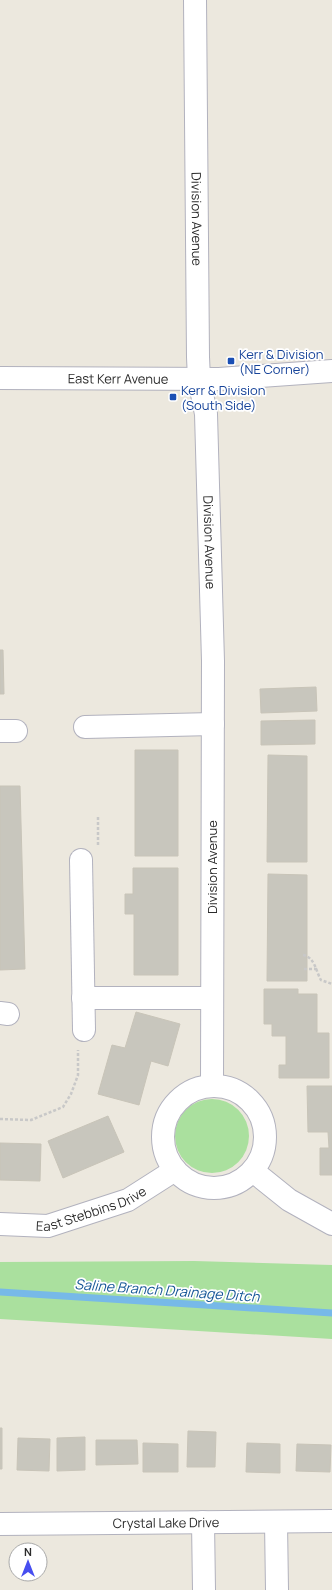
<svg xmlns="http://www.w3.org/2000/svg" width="332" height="1590" font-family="Manrope,sans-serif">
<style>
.green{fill:#aae09e}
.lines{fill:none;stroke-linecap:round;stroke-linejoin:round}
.stream{stroke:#77b9e8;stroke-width:7}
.building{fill:#c8c6bd;stroke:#c8c4b8}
.minor-casing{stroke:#b2b2be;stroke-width:24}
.path{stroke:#c8c8c8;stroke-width:2.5;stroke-dasharray:3 2;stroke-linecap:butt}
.minor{stroke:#fff;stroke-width:22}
.transit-dot{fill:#1a4fb4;stroke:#fff;stroke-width:1.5}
.labels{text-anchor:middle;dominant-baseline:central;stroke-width:3.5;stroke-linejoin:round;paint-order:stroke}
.street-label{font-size:13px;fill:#2b2b2b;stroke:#fff}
.transit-label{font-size:13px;fill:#164399;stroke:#fff;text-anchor:start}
.water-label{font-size:14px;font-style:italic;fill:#155696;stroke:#fff}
</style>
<rect width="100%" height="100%" fill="#ece8de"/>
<path class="green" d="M175 1136a37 37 0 1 1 74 0a37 37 0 1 1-74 0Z
M194,1261L332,1265V1339L0,1319V1262Z"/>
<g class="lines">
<path class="stream" d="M0,1292L332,1313"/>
</g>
<path class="building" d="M0,650H3L4,694H0Z
M316,687L317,711L261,713L260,689Z
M315,720V744L261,745V721Z
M135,750H178V856H135Z
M268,755L307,756V862H267Z
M0,786H20L25,969L0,970Z
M133,868H178V975H134V914H125V894H133Z
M268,874L307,875V981H267Z
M264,989H298V994H317V1033H329V1078H279V1065H286V1036H272V1024H264Z
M136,1012L180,1024L168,1066L151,1061L139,1105L98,1094L112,1045L125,1048Z
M307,1086H332V1175H320V1148H329L328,1132H308Z
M108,1116L124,1152L63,1178L48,1141Z
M0,1143L41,1144L40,1181L0,1180Z
M0,1428H2V1469H0Z
M188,1431L216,1432L215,1467H187Z
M85,1437V1470L57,1471V1438Z
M18,1438L50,1439L49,1471L17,1470Z
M96,1440H137L138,1464L96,1465Z
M143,1443L178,1444V1472H143Z
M247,1443L280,1444V1473L246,1472Z
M297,1444L331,1445L330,1472L296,1471Z"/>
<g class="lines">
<defs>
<g id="minor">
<path id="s1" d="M195,0L198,357L199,379L206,414L213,661L212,1086"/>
<path id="s2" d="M0,378L219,379L332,371"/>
<path d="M85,727L213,724"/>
<path d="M0,731H16"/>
<path d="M81,860L84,1030"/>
<path d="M83,998H212"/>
<path d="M0,1013L8,1014"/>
<circle cx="214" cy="1137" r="51"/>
<path d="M253,1171L289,1200L332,1224"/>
<path id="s3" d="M0,1224L48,1226L128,1200L175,1170"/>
<path d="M203,1522L204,1590"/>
<path d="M276,1522L277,1590"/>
<path id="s4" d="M0,1524L332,1521"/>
</g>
</defs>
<use href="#minor" class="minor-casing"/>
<path class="path" d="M98,817V846
M303,955C315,957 316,972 321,980L332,984
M304,969H317
M0,1119L31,1120L63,1107L71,1094L78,1075V1050"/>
<use href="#minor" class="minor"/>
</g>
<g class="transit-dot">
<rect x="227" y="357" width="8" height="8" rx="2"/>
<rect x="169" y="393" width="8" height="8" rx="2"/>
</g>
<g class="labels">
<g class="street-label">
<text stroke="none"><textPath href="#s1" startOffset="219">Division Avenue</textPath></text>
<text stroke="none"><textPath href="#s2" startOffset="118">East Kerr Avenue</textPath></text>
<text stroke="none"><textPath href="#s1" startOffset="543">Division Avenue</textPath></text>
<text transform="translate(212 867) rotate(-90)">Division Avenue</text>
<text stroke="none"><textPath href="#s3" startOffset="94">East Stebbins Drive</textPath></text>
<text stroke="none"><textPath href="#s4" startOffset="166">Crystal Lake Drive</textPath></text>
</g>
<g class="transit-label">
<text x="239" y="354">Kerr &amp; Division<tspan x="239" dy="15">(NE Corner)</tspan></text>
<text x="181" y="390">Kerr &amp; Division<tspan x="181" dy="15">(South Side)</tspan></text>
</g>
<g class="water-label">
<text transform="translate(167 1290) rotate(4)">Saline Branch Drainage Ditch</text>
</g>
</g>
<g transform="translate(28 1562)"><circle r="19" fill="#ffffff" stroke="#aaaaaa"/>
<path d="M0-3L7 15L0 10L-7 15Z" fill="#474ef0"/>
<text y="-6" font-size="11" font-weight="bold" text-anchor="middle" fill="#2b2b2b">N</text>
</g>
</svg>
